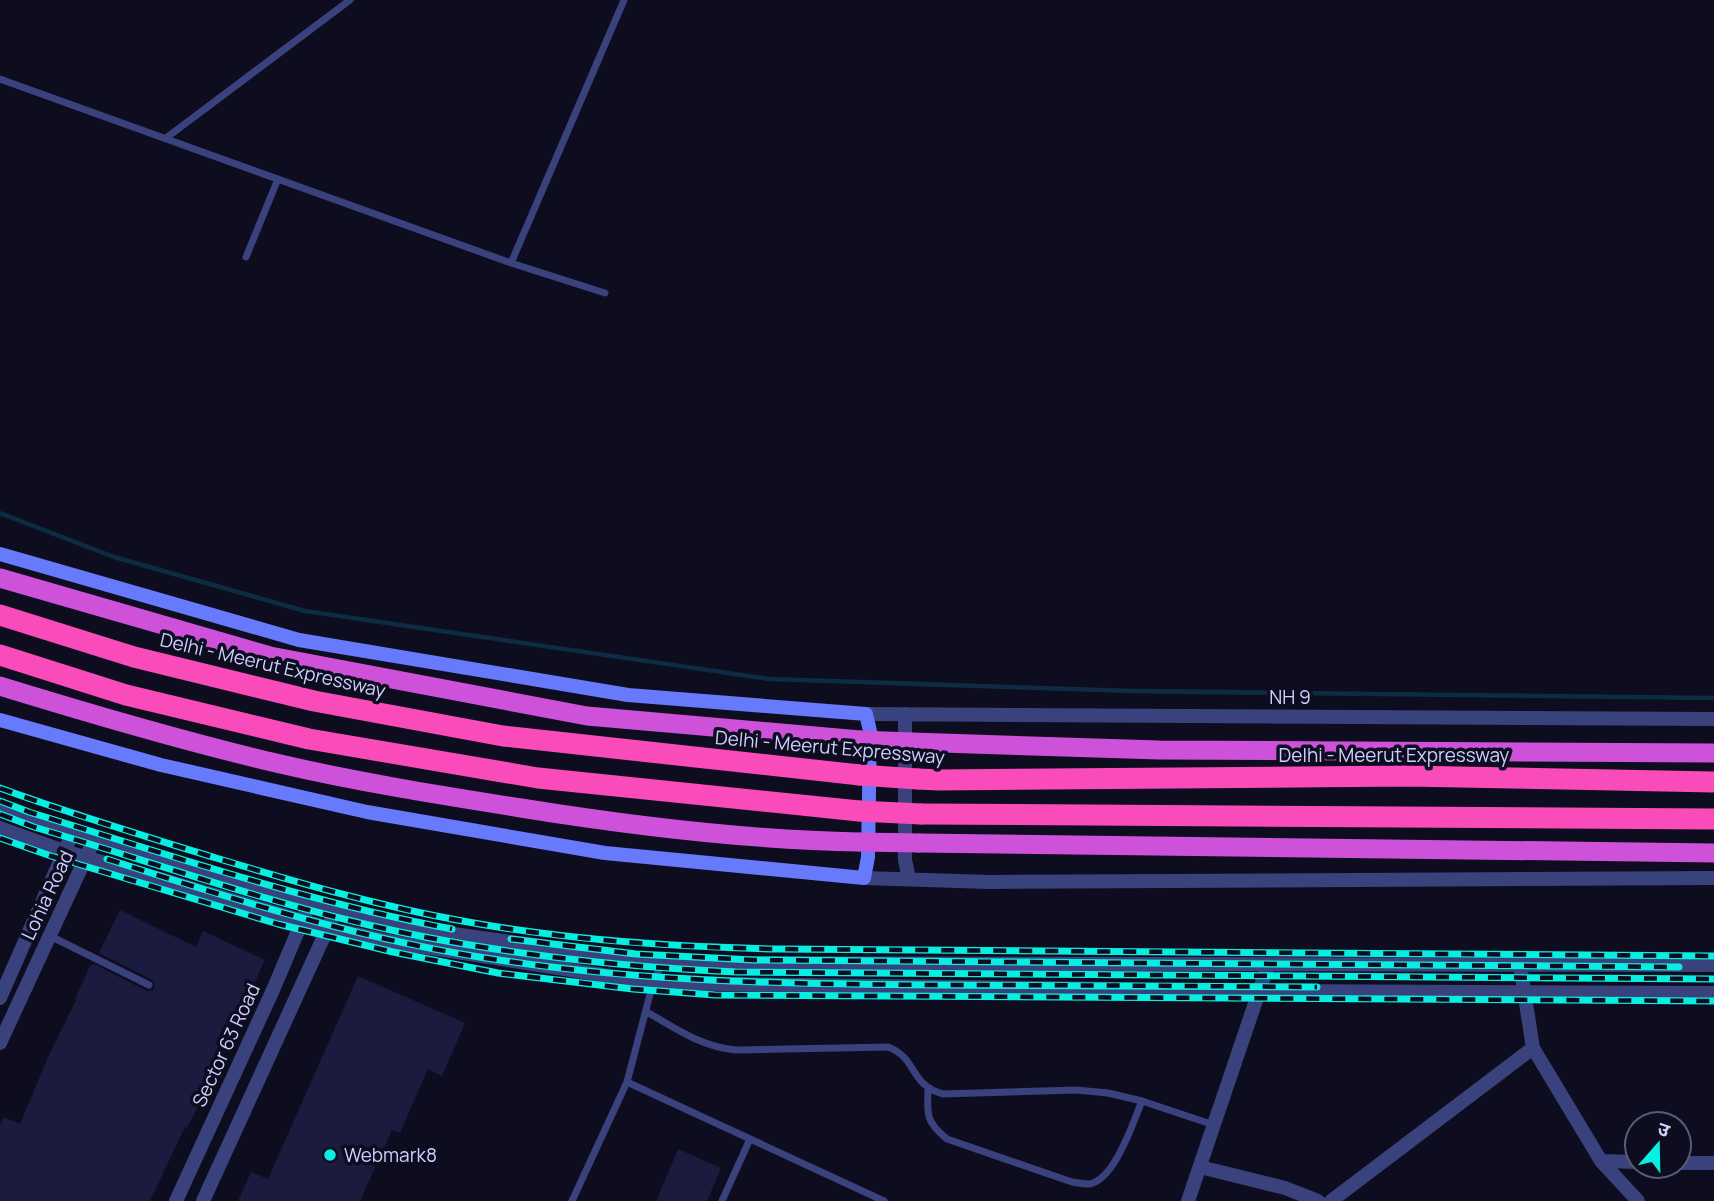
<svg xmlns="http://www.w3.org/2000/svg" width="1714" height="1201" font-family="Manrope,'Noto Sans Devanagari',sans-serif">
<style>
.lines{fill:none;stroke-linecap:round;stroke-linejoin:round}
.stream{stroke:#0d2b43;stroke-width:4.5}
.building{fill:#1b1a3f}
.service{stroke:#39427d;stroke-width:7}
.minor{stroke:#39427d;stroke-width:14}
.tertiary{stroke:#39427d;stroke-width:14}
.secondary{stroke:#667afb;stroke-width:14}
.trunk{stroke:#ce51da;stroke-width:19}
.motorway{stroke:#fa4bbb;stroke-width:21}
.rail-casing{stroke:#07efe1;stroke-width:7}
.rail{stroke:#0d0d1f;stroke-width:4.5;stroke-dasharray:13;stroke-linecap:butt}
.trunk-bridge{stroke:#ce51da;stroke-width:19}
.motorway-bridge{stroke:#fa4bbb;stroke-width:21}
.poi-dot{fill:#07efe1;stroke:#0d0d1f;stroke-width:2.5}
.labels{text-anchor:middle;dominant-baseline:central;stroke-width:7;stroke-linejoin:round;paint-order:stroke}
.street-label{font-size:19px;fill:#cdcffe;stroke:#0d0d1f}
.poi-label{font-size:19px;fill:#cdcffe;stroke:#0d0d1f;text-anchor:start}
</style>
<rect width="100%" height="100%" fill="#0d0d1f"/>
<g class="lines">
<path class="stream" d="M0,513L114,557L305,611L769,679L1132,691L1714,698"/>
</g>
<path class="building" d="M120,910L196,947L203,931L265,960L233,1028L235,1029L216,1072L187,1128L185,1127L150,1201H0V1125L4,1117L20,1124L49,1055L76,1000L75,999L90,966L94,964L147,991L152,990L155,987L152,980L99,953Z
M358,976L465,1023L442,1076L428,1069L400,1133L392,1130L360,1201H238L251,1172L268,1179Z
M678,1149L721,1168L707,1201H656Z"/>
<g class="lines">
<path class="service" d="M0,79L511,263L605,293
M166,138L350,0
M246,257L278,179
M511,263L624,0
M50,936L149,985
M647,1012C676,1029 702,1047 736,1050L888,1047C918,1058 909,1085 943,1094L1076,1090L1108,1093L1142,1101L1214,1125
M627,1082L884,1201
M928,1090C927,1115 926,1122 947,1139L1072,1182C1078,1183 1084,1184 1089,1184C1115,1180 1133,1122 1142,1101
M572,1201L627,1082L653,983L662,963
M722,1201L750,1139"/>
<path class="minor" d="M1520,965L1533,1048L1601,1161L1638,1201
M0,998L72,834
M0,1043L94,840
M1601,1161L1637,1162
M1679,1163H1714
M1200,1167L1285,1188L1318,1201
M1188,1201L1268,965
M1331,1201L1533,1048"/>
<path class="tertiary" d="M866,714L1714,719
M905,714V860L909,879
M0,809L72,834L395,926L662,963L1714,965
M0,828L64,851L328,928L399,943L653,983L1261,991L1714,993
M864,878L989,882L1714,878
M176,1201L273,990L306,912
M203,1201L331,921"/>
<path class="secondary" d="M0,554L299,640L628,695L866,714L870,731L868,857L864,878L605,853L367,812L161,765L0,720"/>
<path class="trunk" d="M0,578L270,656L587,716L860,740
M0,686C91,714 183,741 276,763C357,782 439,795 521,808C633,826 746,840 859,842
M911,742L1159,750L1714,753
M919,843L1714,853"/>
<path class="motorway" d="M0,615L134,657L314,701L503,736L860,775
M0,655L126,695L309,739L538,778L859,811
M918,779L939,780L1407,776L1714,782
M921,814L1714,819"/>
<defs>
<path id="rail" d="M0,788C71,814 144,836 216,858C296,882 375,905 457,920C563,940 670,947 778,949L1714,956
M0,801L29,812C169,855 308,902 452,929
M0,814L34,827C155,863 276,906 400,932C511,955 623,967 736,972L1714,979
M0,838L51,856L278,924L393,952L498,973L633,989L715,995L1714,1001
M107,859C238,901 369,942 506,961C649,982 791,984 935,985C1063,985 1190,986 1317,987
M511,939L636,954L753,960L1679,967"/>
</defs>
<use href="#rail" class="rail-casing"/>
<use href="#rail" class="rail"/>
<path class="trunk-bridge" d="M860,740L911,742
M859,842L919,843"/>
<path class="motorway-bridge" d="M860,775L918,779
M859,811L921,814"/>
</g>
<circle class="poi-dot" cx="330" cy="1155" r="7"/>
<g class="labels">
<g class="street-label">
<text transform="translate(273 665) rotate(13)">Delhi - Meerut Expressway</text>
<text x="1290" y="697">NH 9</text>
<text transform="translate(830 747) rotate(5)">Delhi - Meerut Expressway</text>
<text x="1394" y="755">Delhi - Meerut Expressway</text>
<text transform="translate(47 895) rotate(-65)">Lohia Road</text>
<text transform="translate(226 1045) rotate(-65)">Sector 63 Road</text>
</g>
<g class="poi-label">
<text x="344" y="1155">Webmark8</text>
</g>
</g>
<g transform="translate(1658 1145) rotate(20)"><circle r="33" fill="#0d0d1f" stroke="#5a5b78" stroke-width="2"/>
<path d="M0-5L12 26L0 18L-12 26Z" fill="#07efe1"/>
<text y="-10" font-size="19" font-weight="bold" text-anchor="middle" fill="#cdcffe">उ</text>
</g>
</svg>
